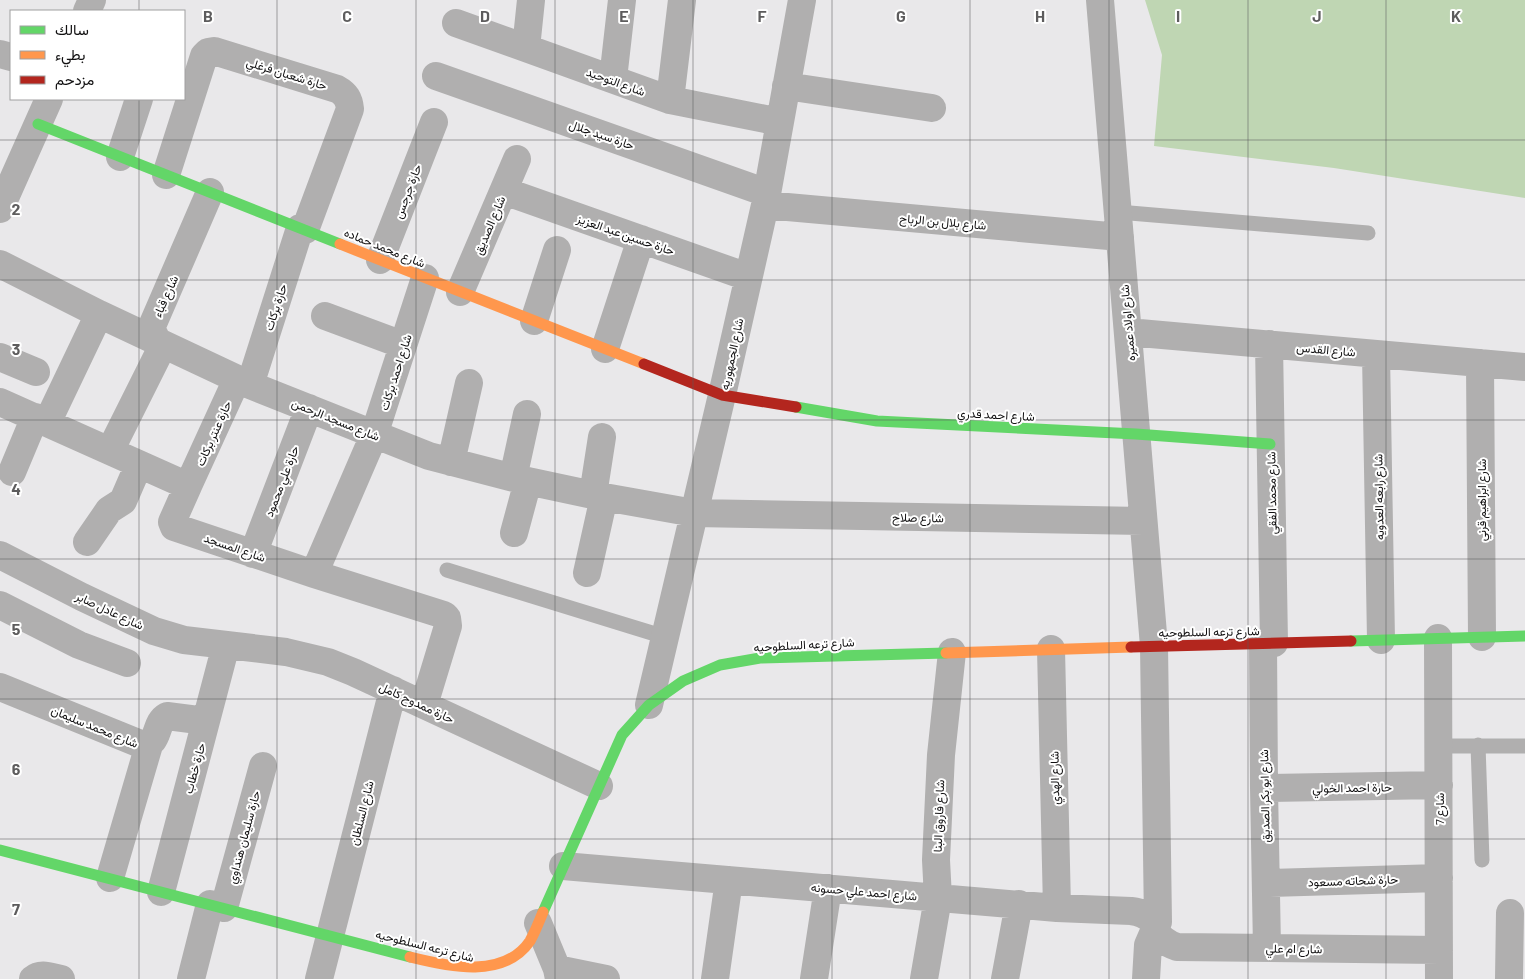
<svg xmlns="http://www.w3.org/2000/svg" width="1525" height="979" font-family="Barlow,Vazirmatn,sans-serif">
<style>
.green{fill:#bfd6b3}
.lines{fill:none;stroke-linecap:round;stroke-linejoin:round}
.lane{stroke:#b0afaf;stroke-width:15}
.street{stroke:#b0afaf;stroke-width:28}
.fast{stroke:#63d668;stroke-width:11}
.slow{stroke:#ff974d;stroke-width:11}
.jam{stroke:#b3261e;stroke-width:11}
.grid{fill:none;stroke:#5d5c5d;stroke-width:1;stroke-opacity:0.55}
.labels{text-anchor:middle;dominant-baseline:central;stroke-width:4;stroke-linejoin:round;paint-order:stroke}
.street-label{font-size:12px;fill:#111011;stroke:#fff}
.grid-label{font-size:16px;text-anchor:middle;font-weight:bold;fill:#5d5c5d;stroke:#fff;stroke-width:4;stroke-linejoin:round;paint-order:stroke}
</style>
<rect width="100%" height="100%" fill="#e9e8ea"/>
<path class="green" d="M1145,0H1525V198L1334,168L1154,146L1162,55Z"/>
<g class="lines">
<path class="lane" d="M1118,212L1368,233
M447,570L665,637
M1478,745L1482,860
M1439,746H1525"/>
<path class="street" d="M1100,0L1154,646L1158,922L1148,945L1146,979
M87,11L92,0
M456,23L670,100L780,122
M526,48L531,0
M0,54L11,57
M436,76L767,193
M613,79L622,0
M786,86L932,108
M670,100L682,0
M120,157L139,99
M166,175L204,56L208,52L214,51L337,89C346,94 349,99 350,109L305,230
M504,191L748,277
M765,205L1120,237
M0,209L49,99
M380,260L434,122
M0,264L99,314L250,385L429,456L518,479L593,495L694,513L1143,521
M460,292L517,159
M325,316L403,345
M534,321L557,250
M1128,332L1525,367
M1269,344L1274,643
M605,349L641,239
M1376,354L1381,640
M0,357L36,372
M1480,363L1482,637
M250,385L300,228
M0,402L188,486L172,522L174,527L314,574L444,615L447,618L448,626L424,705
M47,423L99,314
M110,451L160,351C161,342 152,336 152,326L210,192
M451,462L469,383
M12,472L35,417
M518,479L515,469L527,414
M188,486L237,379
M593,495L602,437
M514,533L528,481
M87,542L109,510L123,501L139,464
M253,554L309,408
M0,555L82,597L154,631L184,640L286,652L328,662L353,672L599,786
M587,573L604,497
M314,574L374,435L425,278
M0,605L79,645L127,663
M1438,638L1439,979
M1263,643L1264,788L1267,948
M1051,649L1057,908
M0,687L143,745C160,744 154,723 167,716L206,721
M649,705L722,395L765,205L802,0
M1264,788L1439,785
M563,866L1057,908L1131,911C1139,912 1148,915 1153,922C1154,925 1154,928 1155,930C1160,939 1168,944 1177,947L1439,950
M110,878L149,745
M1266,883L1439,878
M161,892L226,645
M224,908L263,766
M538,923L557,969L559,979
M557,969L606,979
M33,979C41,972 51,977 61,979
M191,979L210,904
M319,979L393,690
M715,979L729,880
M814,979L828,888
M924,979L938,898L936,860L941,755L952,652
M1005,979L1019,904
M1509,979L1510,913"/>
<path class="fast" d="M38,124L340,244
M796,407L877,421L1136,434L1270,444
M1351,641L1525,636
M0,850L410,957
M543,912L622,735L649,705L683,681L720,665L760,658L946,653"/>
<path class="slow" d="M340,244L644,364
M946,653L1131,647
M410,957C450,967 504,979 530,941C535,932 539,922 543,912"/>
<path class="jam" d="M644,364L722,395L796,407
M1131,647L1351,641"/>
</g>
<path class="grid" d="M139,0V11M277,0V979M416,0V979M555,0V979M693,0V979M832,0V979M970,0V979M1109,0V979M1248,0V979M1386,0V979M139,99V979M0,140H1525M0,280H1525M0,420H1525M0,559H1525M0,699H1525M0,839H1525"/>
<g class="labels">
<g class="street-label">
<text transform="translate(287 73) rotate(17)">حارة شعبان فرغلي</text>
<text transform="translate(616 81) rotate(20)">شارع التوحيد</text>
<text transform="translate(602 134) rotate(19)">حارة سيد جلال</text>
<text transform="translate(407 191) rotate(-69)">حارة جرجس</text>
<text transform="translate(943 221) rotate(5)">شارع بلال بن الرباح</text>
<text transform="translate(489 225) rotate(-67)">شارع الصديق</text>
<text transform="translate(626 234) rotate(19)">حارة حسين عبد العزيز</text>
<text transform="translate(385 247) rotate(22)">شارع محمد حماده</text>
<text transform="translate(165 296) rotate(-66)">شارع قباء</text>
<text transform="translate(275 307) rotate(-72)">حارة بركات</text>
<text transform="translate(1127 323) rotate(-95)">شارع اولاد عميره</text>
<text transform="translate(1326 349) rotate(5)">شارع القدس</text>
<text transform="translate(731 354) rotate(-78)">شارع الجمهوريه</text>
<text transform="translate(395 372) rotate(-72)">شارع احمد بركات</text>
<text transform="translate(996 414) rotate(3)">شارع احمد قدري</text>
<text transform="translate(336 419) rotate(22)">شارع مسجد الرحمن</text>
<text transform="translate(213 433) rotate(-66)">حارة عنتر بركات</text>
<text transform="translate(281 481) rotate(-69)">حارة علي محمود</text>
<text transform="translate(1271 493) rotate(-91)">شارع محمد الفقي</text>
<text transform="translate(1378 497) rotate(-91)">شارع رابعه العدويه</text>
<text transform="translate(1481 500) rotate(-90)">شارع ابراهيم قرني</text>
<text transform="translate(918 517) rotate(1)">شارع صلاح</text>
<text transform="translate(235 547) rotate(19)">شارع المسجد</text>
<text transform="translate(110 610) rotate(25)">شارع عادل صابر</text>
<text transform="translate(1209 631) rotate(-1)">شارع ترعه السلطوحيه</text>
<text transform="translate(804 644) rotate(-3)">شارع ترعه السلطوحيه</text>
<text transform="translate(417 702) rotate(25)">حارة ممدوح كامل</text>
<text transform="translate(95 726) rotate(22)">شارع محمد سليمان</text>
<text transform="translate(194 768) rotate(-75)">حارة خطاب</text>
<text transform="translate(1054 778) rotate(-91)">شارع الهدي</text>
<text transform="translate(1352 787) rotate(-1)">حارة احمد الخولي</text>
<text transform="translate(1264 796) rotate(-91)">شارع ابو بكر الصديق</text>
<text transform="translate(1439 809) rotate(-90)">شارع 7</text>
<text transform="translate(361 813) rotate(-76)">شارع السلطان</text>
<text transform="translate(938 816) rotate(-88)">شارع فاروق البنا</text>
<text transform="translate(243 837) rotate(-75)">حارة سليمان هنداوي</text>
<text transform="translate(1353 880) rotate(-2)">حارة شحاته مسعود</text>
<text transform="translate(864 891) rotate(5)">شارع احمد علي حسونه</text>
<text transform="translate(425 945) rotate(14)">شارع ترعه السلطوحيه</text>
<text transform="translate(1294 948) rotate(1)">شارع ام علي</text>
</g>
</g>
<g class="grid-label">
<text x="208" y="22">B</text>
<text x="347" y="22">C</text>
<text x="485" y="22">D</text>
<text x="624" y="22">E</text>
<text x="762" y="22">F</text>
<text x="901" y="22">G</text>
<text x="1040" y="22">H</text>
<text x="1178" y="22">I</text>
<text x="1317" y="22">J</text>
<text x="1456" y="22">K</text>
<text x="16" y="215">2</text>
<text x="16" y="355">3</text>
<text x="16" y="495">4</text>
<text x="16" y="635">5</text>
<text x="16" y="775">6</text>
<text x="16" y="915">7</text>
</g>
<rect x="10" y="10" width="175" height="90" fill="#ffffff" stroke="#a09fa0"/>
<rect x="20" y="26" width="25" height="8" fill="#63d668" stroke="#a09fa0"/>
<text x="55" y="35" font-size="15" fill="#111011">سالك</text>
<rect x="20" y="51" width="25" height="8" fill="#ff974d" stroke="#a09fa0"/>
<text x="55" y="60" font-size="15" fill="#111011">بطيء</text>
<rect x="20" y="76" width="25" height="8" fill="#b3261e" stroke="#a09fa0"/>
<text x="55" y="85" font-size="15" fill="#111011">مزدحم</text>
</svg>
